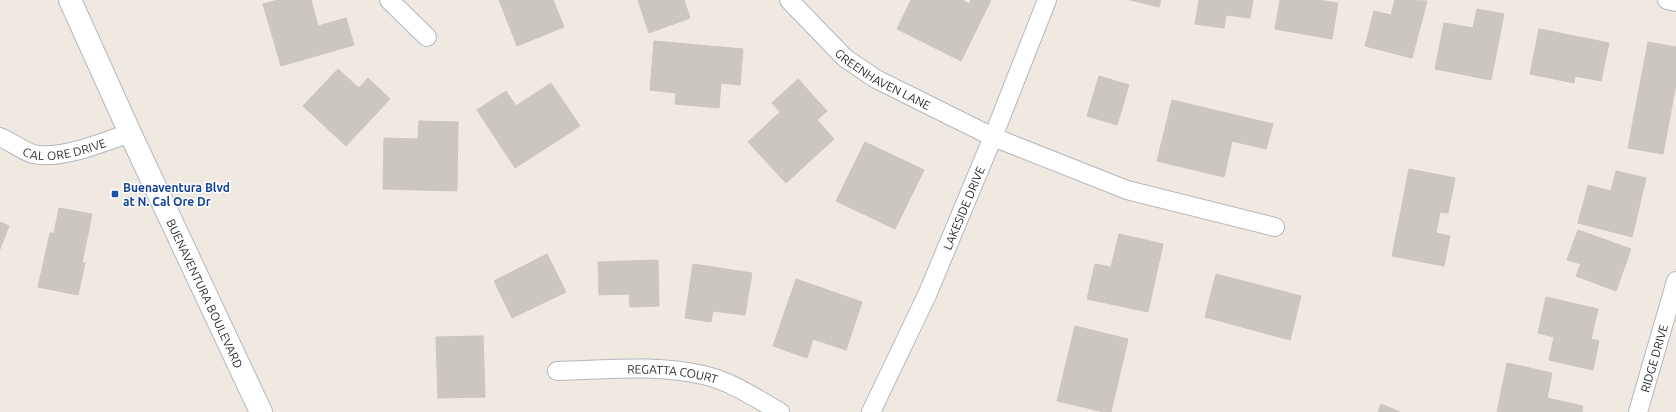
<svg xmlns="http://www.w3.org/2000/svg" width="1676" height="412" font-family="Ubuntu,sans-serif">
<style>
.building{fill:#cbc7bf;stroke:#cbc5ba}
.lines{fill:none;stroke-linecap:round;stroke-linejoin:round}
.minor-casing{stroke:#b4b7c1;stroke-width:20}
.secondary-casing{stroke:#b4b7c1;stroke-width:24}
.minor{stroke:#fff;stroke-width:18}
.secondary{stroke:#fff;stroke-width:22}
.transit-dot{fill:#1a4fb4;stroke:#fff;stroke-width:1.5}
.labels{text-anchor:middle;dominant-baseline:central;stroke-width:3;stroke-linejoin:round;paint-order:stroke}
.street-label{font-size:12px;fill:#2e2e2e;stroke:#fff}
.transit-label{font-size:12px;font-weight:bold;fill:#164399;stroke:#fff;text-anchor:start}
</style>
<rect width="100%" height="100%" fill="#efe9e1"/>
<path class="building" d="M278,0H311L318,26L346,18L354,45L281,66L263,4Z
M499,0H553L564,27L517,46Z
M638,0H684L690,18L649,33Z
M911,0H962L969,4L971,0H991L961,61L897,29Z
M1130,0H1161L1159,7Z
M1199,0H1253L1250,18L1226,15L1224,28L1195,24Z
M1280,0H1318L1338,3L1332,39L1275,29Z
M1395,0L1427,1L1412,58L1365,46L1374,11L1391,15Z
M1477,9L1504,14L1491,80L1435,69L1444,23L1473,28Z
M1539,29L1609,43L1601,81L1575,76L1574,83L1530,74Z
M654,41L743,49L740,85L721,83L719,108L675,104L676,93L650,90Z
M1648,42L1676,47V84L1663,154L1628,148Z
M338,69L359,88L368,78L390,99L346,146L303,106Z
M1099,76L1129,85L1117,125L1087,116Z
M798,79L827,111L817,120L834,139L786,183L748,142L780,112L772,103Z
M551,83L580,126L515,168L477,110L506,91L516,106Z
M1172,100L1273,124L1266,149L1232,141L1224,177L1157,161Z
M419,121L458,122L457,191L383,189L384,138L418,139Z
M865,142L924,170L895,229L836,201Z
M1409,169L1455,178L1448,213L1440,212L1436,233L1450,236L1444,266L1392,256Z
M1616,171L1646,178L1632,237L1578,223L1588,185L1611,191Z
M59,208L92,214L82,263H85L78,295L38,287L50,233H54Z
M0,222L9,226L0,249Z
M1578,230L1631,249L1616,291L1576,276L1581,264L1567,260Z
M1119,234L1163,244L1148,312L1087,299L1095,264L1111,267Z
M547,254L566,292L512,318L494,281Z
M658,260L659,306L630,307L629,294L599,295L598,262Z
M693,264L752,273L745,315L713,311L711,322L685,318Z
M1216,274L1301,296L1290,340L1205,317Z
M796,279L862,302L846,350L813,339L807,358L773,346Z
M1546,297L1598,309L1591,339L1599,341L1593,370L1549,360L1554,337L1538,333Z
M1075,326L1128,339L1111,412H1104L1057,401Z
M483,336L485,397L438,398L436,337Z
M1507,363L1552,373L1547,398L1583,406L1582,412H1497Z
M1381,404L1400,412H1378Z"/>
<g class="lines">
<defs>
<g id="minor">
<path d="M389,0L427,37"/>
<path id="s1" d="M789,0L845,58L876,79L993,137L1127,190L1275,227"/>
<path d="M1667,0L1676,2"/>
<path id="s2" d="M0,137C10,141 23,151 33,154C61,160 104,142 130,133"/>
<path id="s3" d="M557,371C605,370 655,364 703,375C731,381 755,398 780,412"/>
<path id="s4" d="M871,412L927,295L993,137L1047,0"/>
<path id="s5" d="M1638,412L1676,281"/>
</g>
<g id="secondary">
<path id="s6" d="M70,0L130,133L261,412"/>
</g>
</defs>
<use href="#minor" class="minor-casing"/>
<use href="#secondary" class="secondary-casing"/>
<use href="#minor" class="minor"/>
<use href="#secondary" class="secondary"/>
</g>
<rect class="transit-dot" x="111" y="190" width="8" height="8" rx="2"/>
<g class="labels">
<g class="street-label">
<text stroke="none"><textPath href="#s1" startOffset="124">GREENHAVEN LANE</textPath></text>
<text stroke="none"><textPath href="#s2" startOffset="69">CAL ORE DRIVE</textPath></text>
<text stroke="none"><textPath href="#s4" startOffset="224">LAKESIDE DRIVE</textPath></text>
<text stroke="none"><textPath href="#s6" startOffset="323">BUENAVENTURA BOULEVARD</textPath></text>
<text stroke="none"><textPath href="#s5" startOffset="56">RIDGE DRIVE</textPath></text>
<text stroke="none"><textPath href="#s3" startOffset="116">REGATTA COURT</textPath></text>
</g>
<g class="transit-label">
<text x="123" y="187">Buenaventura Blvd<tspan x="123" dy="14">at N. Cal Ore Dr</tspan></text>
</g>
</g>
</svg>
